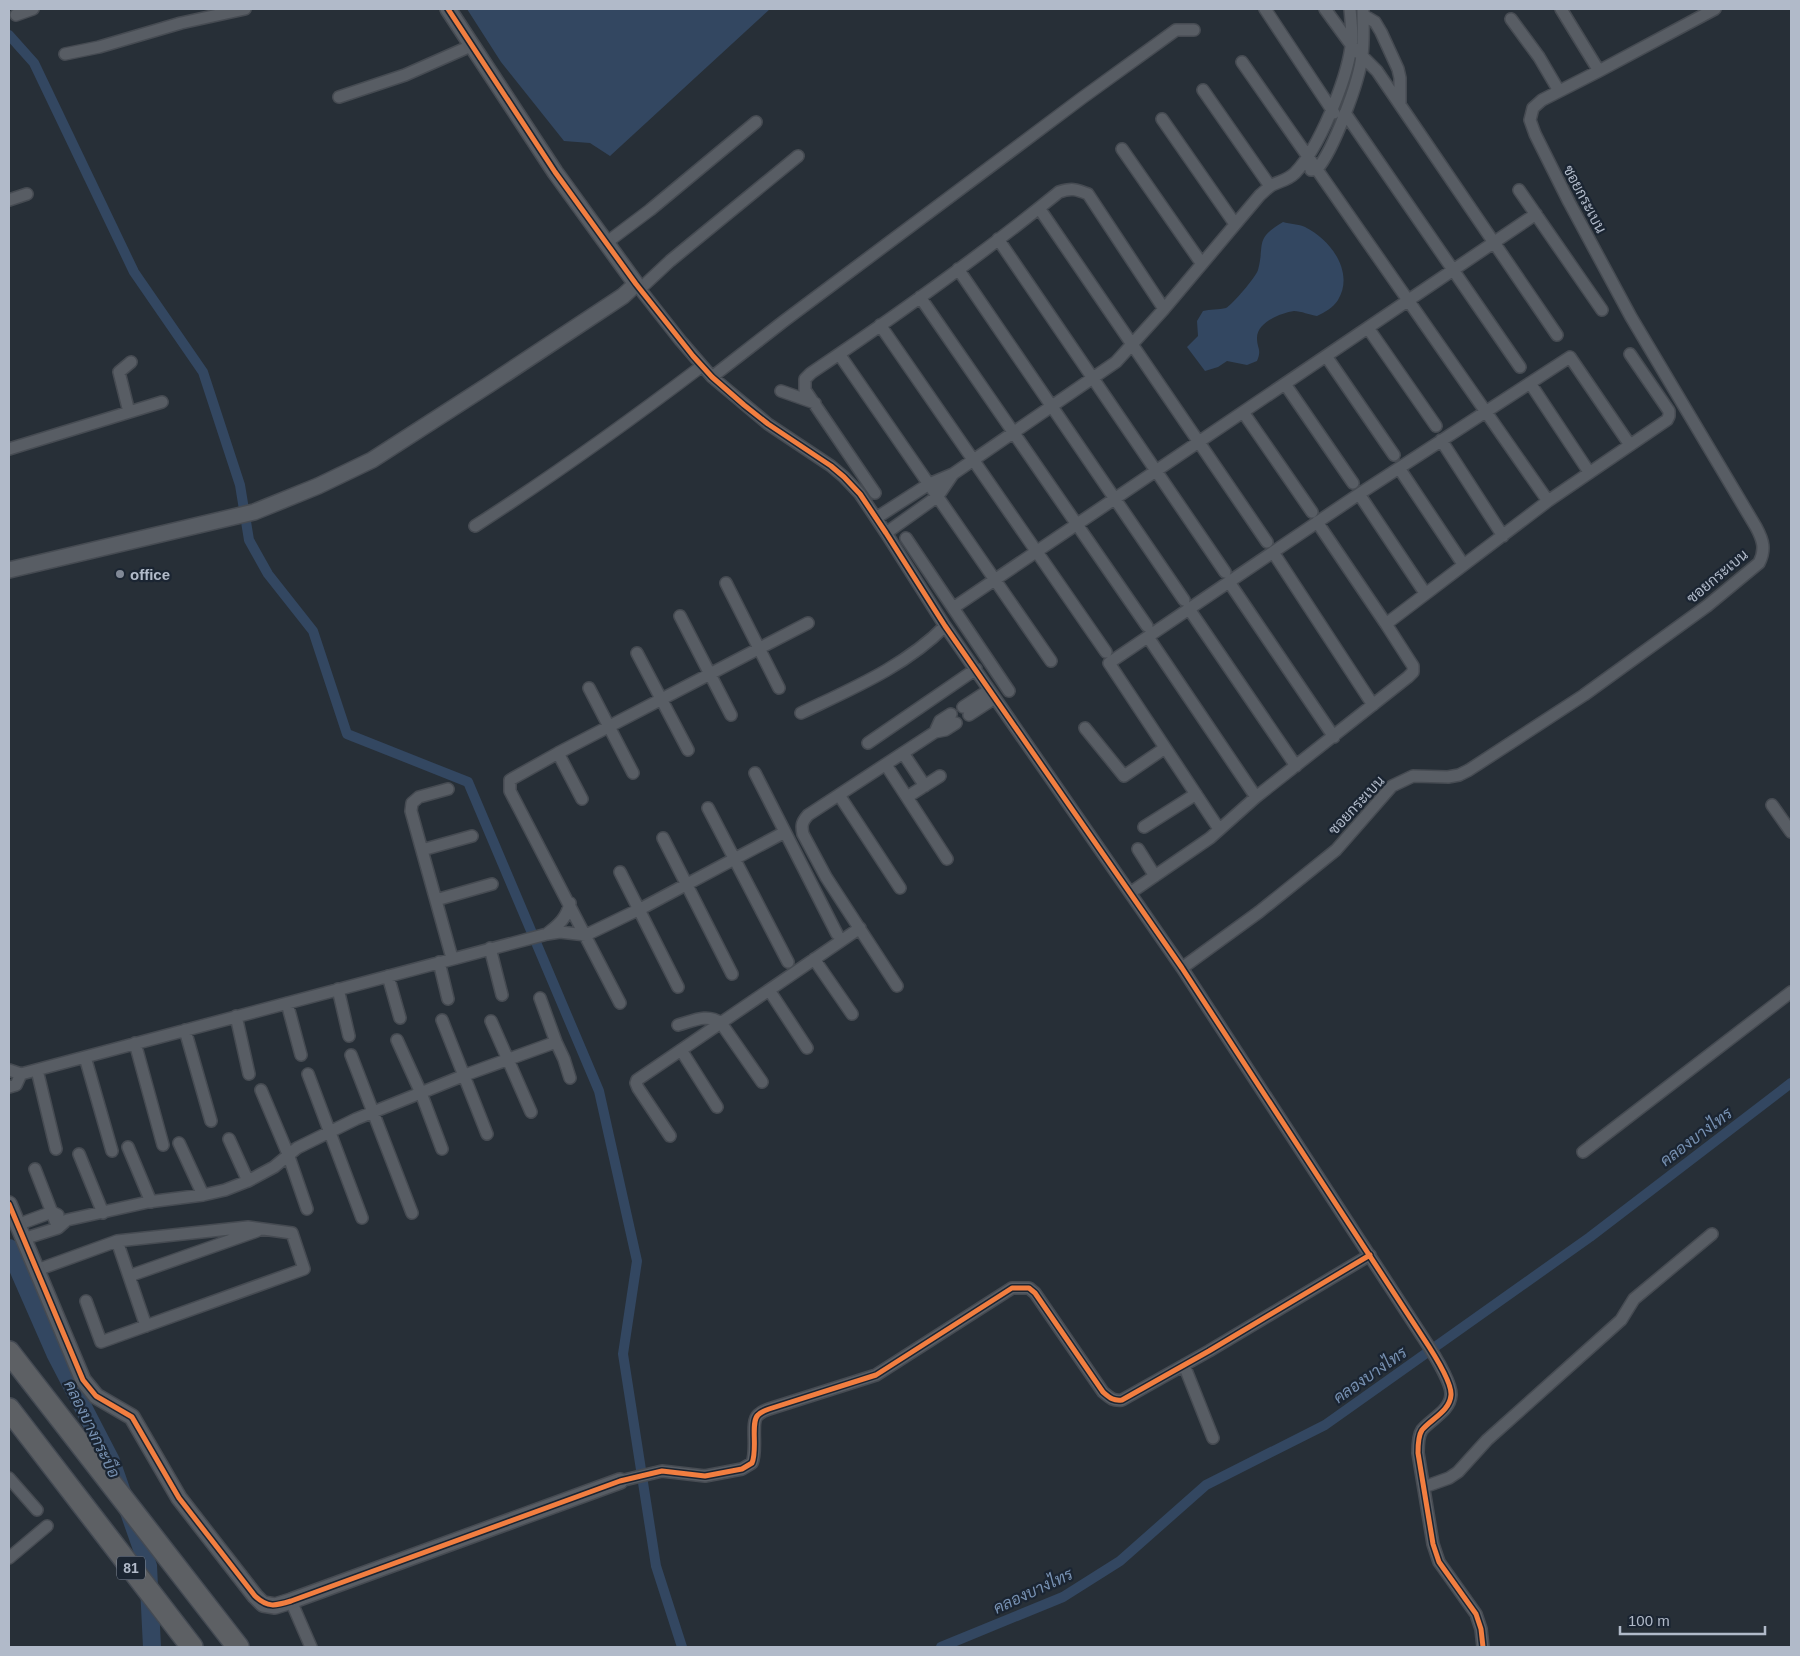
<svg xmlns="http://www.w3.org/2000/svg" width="1800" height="1656" font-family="Helvetica,Sarabun,sans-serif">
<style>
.water{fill:#334761}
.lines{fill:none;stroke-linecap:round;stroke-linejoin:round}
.canal{stroke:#334761;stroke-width:10}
.river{stroke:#334761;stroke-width:18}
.minor-casing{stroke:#464b52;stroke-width:14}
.tertiary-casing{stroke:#464b52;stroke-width:18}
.motorway-casing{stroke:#444a53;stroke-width:24}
.minor{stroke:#585d64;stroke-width:11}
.tertiary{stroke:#585d64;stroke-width:15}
.motorway{stroke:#5d6064;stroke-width:21}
.cycleway-casing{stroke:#1b2532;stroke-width:8}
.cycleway{stroke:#f27e40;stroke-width:5}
.poi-dot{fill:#818996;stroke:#1b2532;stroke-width:2}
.labels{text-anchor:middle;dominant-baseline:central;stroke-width:4.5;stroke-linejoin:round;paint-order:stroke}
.shield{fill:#1b2532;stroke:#848d9c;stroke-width:1}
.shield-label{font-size:14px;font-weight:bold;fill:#b1bac9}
.street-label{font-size:15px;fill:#b1bac9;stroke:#1b2532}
.poi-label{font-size:15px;font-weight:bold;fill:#b1bac9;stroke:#1b2532;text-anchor:start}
.water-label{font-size:16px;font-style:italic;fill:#7791b2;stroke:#1b2532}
</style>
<rect width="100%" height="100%" fill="#272f37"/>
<path class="water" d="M467,9H770L610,156L590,143L564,141L501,62Z
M1283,222C1290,224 1299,224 1305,227C1330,239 1355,272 1338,300C1333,308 1325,312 1317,316C1310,315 1301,311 1294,311C1281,313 1257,322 1257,338C1257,349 1262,349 1257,361L1247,365L1227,361L1218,367L1205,371L1187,347L1198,336L1197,321L1203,311C1210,309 1219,310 1226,308C1232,305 1256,277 1258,270C1265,244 1254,239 1283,222Z"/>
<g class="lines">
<path class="canal" d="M9,35L34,63L134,272L203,372L240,485L249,540L268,574L313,631L347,734L468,782L599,1091L637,1261L623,1354L656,1566L682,1647
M941,1647L1063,1597L1120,1561L1206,1485L1325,1425L1590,1237L1791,1083"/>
<path class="river" d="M9,1248L55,1353L111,1461L148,1566L152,1647"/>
<defs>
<path id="minor" d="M1265,9L1334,113
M1325,9L1352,46L1377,71L1557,335
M1561,9L1599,71
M16,15L33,9
M1363,15L1375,22L1381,32L1398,69L1400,78V104
M1511,19L1539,57L1559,91
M65,54L99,47L181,23L245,9
M1242,62L1548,501
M1203,90L1270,186
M339,97L405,75L473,45
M1345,113L1520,367
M1162,119L1235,224
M1122,149L1202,264
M1311,170L1317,169C1333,151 1360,80 1362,55C1364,40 1363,24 1363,9
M1519,190L1602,310
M9,200L27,194
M1039,208L1267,542
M998,239L1225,572
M606,243L650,210L756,122
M958,269L1184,600
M636,284L680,340L712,377L768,424L831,466L844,477L860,494L886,533L945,626L1182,968L1422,1336C1430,1348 1452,1382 1451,1395C1450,1411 1431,1419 1422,1430C1418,1436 1418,1446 1418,1453L1433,1544L1439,1562L1476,1614L1481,1629L1483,1647
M640,289L670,261L798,156
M920,297L1147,626
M880,325L1106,652
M1368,328L1436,426
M839,354L1051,661
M1326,356L1394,455
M712,377L784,321L1082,98L1176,30H1194
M1530,383L1589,472
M1285,384L1353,483
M781,391L815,403
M129,412L119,372L131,362
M1243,412L1312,512
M1441,440L1503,536
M9,449L162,402
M1399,468L1463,564
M875,493L805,390V379L811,373C896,316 980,256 1059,192C1071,188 1076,189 1088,194L1164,309
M1359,494L1425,593
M876,518L929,484L953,474L1116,362L1164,309L1260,195C1264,192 1267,188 1272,185C1280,181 1288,180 1295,173C1319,148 1346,82 1351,47C1353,35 1351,21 1350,9
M1317,522L1386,624
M475,526C553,476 628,422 702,366
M886,533L938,496L953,474
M906,538L1009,691
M1273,552L1373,705
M1229,582L1334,737
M726,583L779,688
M953,608L1536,214
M1189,609L1296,766
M680,616L731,715
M1148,637L1256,797
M637,653L688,750
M589,688L633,773
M963,707L989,690
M801,713C851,689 906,666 945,626
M969,715L995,698
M1085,728L1124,776L1165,748
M935,732L940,721L951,714
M868,743L976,669
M558,753L582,799
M903,753L925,786
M886,765L947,859
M755,773L837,934
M448,789L419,797L412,803L411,811L452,958
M839,795L900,888
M907,797L940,776
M1772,805L1791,832
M708,808L788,962
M1144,827L1196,794
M1219,829L1109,663L1359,494L1570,357L1630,445
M663,838L732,974
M1138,849L1155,876
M422,850L472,836
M620,872L678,987
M1130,893L1210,838L1256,797L1408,677L1413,672V666L1386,624L1548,501L1667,420L1669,416V411L1630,354
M436,900L492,884
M548,933C560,924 567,917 570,903
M490,948L502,995
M814,959L852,1014
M439,962L448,999
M1182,968L1259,912L1336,850L1392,786L1413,776L1448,777L1459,775L1469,770L1584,695L1707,606L1759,563C1766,549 1763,540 1756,527L1631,317L1569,202L1535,134L1530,120L1533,108L1542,100L1599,71L1715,9
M388,976L400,1018
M897,986L826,877L803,834C801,825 802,822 808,815L935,732L945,730L956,723
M338,989L349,1036
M769,990L807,1048
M540,998L556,1042L564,1059L570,1078
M287,1003L301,1055
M620,1003L510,791V780L558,753L808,623
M236,1016L249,1074
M442,1020L487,1134
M491,1021L531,1112
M678,1025C693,1021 707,1013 721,1023L762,1082
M185,1030L211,1121
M397,1040L421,1093L442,1149
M135,1043L163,1145
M681,1050L717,1107
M351,1055L412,1213
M85,1057L112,1151
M9,1070L21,1074L547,934L560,932L586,935L644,907L785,832
M37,1070L56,1149
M308,1074L362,1218
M9,1087L16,1085L21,1074
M261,1090L288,1154L307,1209
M670,1136L638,1088L636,1083L637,1080L860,928
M229,1139L248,1181
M179,1143L203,1195
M128,1147L151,1202
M1583,1152L1791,992
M79,1154L103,1213
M35,1169L58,1228
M17,1225L52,1212L58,1215
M23,1239L58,1228L67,1220L148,1202L203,1195L225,1190L248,1181L274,1167L297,1148L356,1119L465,1075L556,1042
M117,1241L146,1326
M37,1270L117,1241L248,1227L292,1233L304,1269L101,1342L86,1301
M129,1276L257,1231
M1184,1365L1213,1438
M9,1478L37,1510
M620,1481L662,1471L705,1476L742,1469L752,1463C758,1449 750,1422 758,1415C761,1412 766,1410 769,1409L876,1375L1012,1288H1029L1035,1293L1103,1392C1110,1398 1113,1401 1122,1400L1209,1351L1370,1255
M1424,1487L1449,1478L1458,1472L1487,1440L1621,1320L1634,1299L1712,1234
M9,1558L47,1526
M291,1601L311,1647"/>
<path id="tertiary" d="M9,570L254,512L318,486L372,460L490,384L623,296L636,284L555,172L448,9
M9,1204L83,1380L96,1396L132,1417L179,1498L255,1596L263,1604L275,1606L291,1601L620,1481"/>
<path id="motorway" d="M9,1352L238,1647
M9,1409L192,1647"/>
</defs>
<use href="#minor" class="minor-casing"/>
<use href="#tertiary" class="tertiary-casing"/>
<use href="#motorway" class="motorway-casing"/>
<use href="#minor" class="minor"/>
<use href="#tertiary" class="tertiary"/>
<use href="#motorway" class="motorway"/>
<defs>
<path id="cycleway" d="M448,9L555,172L636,284L693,356L712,377L744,405L768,424L831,466L844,477L860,494L886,533L945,626L1182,968L1422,1336C1430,1348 1452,1382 1451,1395C1450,1411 1431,1419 1422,1430C1418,1436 1418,1446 1418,1453L1433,1544L1439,1562L1476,1614L1481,1629L1483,1647
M9,1204L83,1380L96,1396L132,1417L179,1498L255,1596C268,1608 275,1606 291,1601L620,1481L662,1471L705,1476L742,1469L752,1463C758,1449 750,1422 758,1415C761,1412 766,1410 769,1409L876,1375L1012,1288H1029L1035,1293L1103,1392C1110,1398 1113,1401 1122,1400L1209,1351L1370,1255"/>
</defs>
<use href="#cycleway" class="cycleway-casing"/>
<use href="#cycleway" class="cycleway"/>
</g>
<circle class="poi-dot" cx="120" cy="574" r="5"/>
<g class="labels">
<rect class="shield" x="117" y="1556.5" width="28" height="23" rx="4"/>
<g class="shield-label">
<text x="131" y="1568">81</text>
</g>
<g class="street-label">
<text transform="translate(1585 199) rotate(62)">ซอยกระเบน</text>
<text transform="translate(1717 576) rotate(-40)">ซอยกระเบน</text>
<text transform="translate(1356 805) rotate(-47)">ซอยกระเบน</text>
</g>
<g class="poi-label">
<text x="130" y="574">office</text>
</g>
<g class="water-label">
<text transform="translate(1696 1137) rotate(-37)">คลองบางไทร</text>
<text transform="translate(1370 1375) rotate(-35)">คลองบางไทร</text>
<text transform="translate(92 1429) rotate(64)">คลองบางกระบือ</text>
<text transform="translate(1033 1591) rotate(-25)">คลองบางไทร</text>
</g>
</g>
<rect width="1800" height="1656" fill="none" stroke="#b1bac9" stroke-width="20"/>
<path d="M1620 1626v8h145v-8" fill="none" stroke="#b1bac9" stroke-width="2.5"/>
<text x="1628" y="1626" font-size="15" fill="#b1bac9" stroke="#1b2532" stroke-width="4" paint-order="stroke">100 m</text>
</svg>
